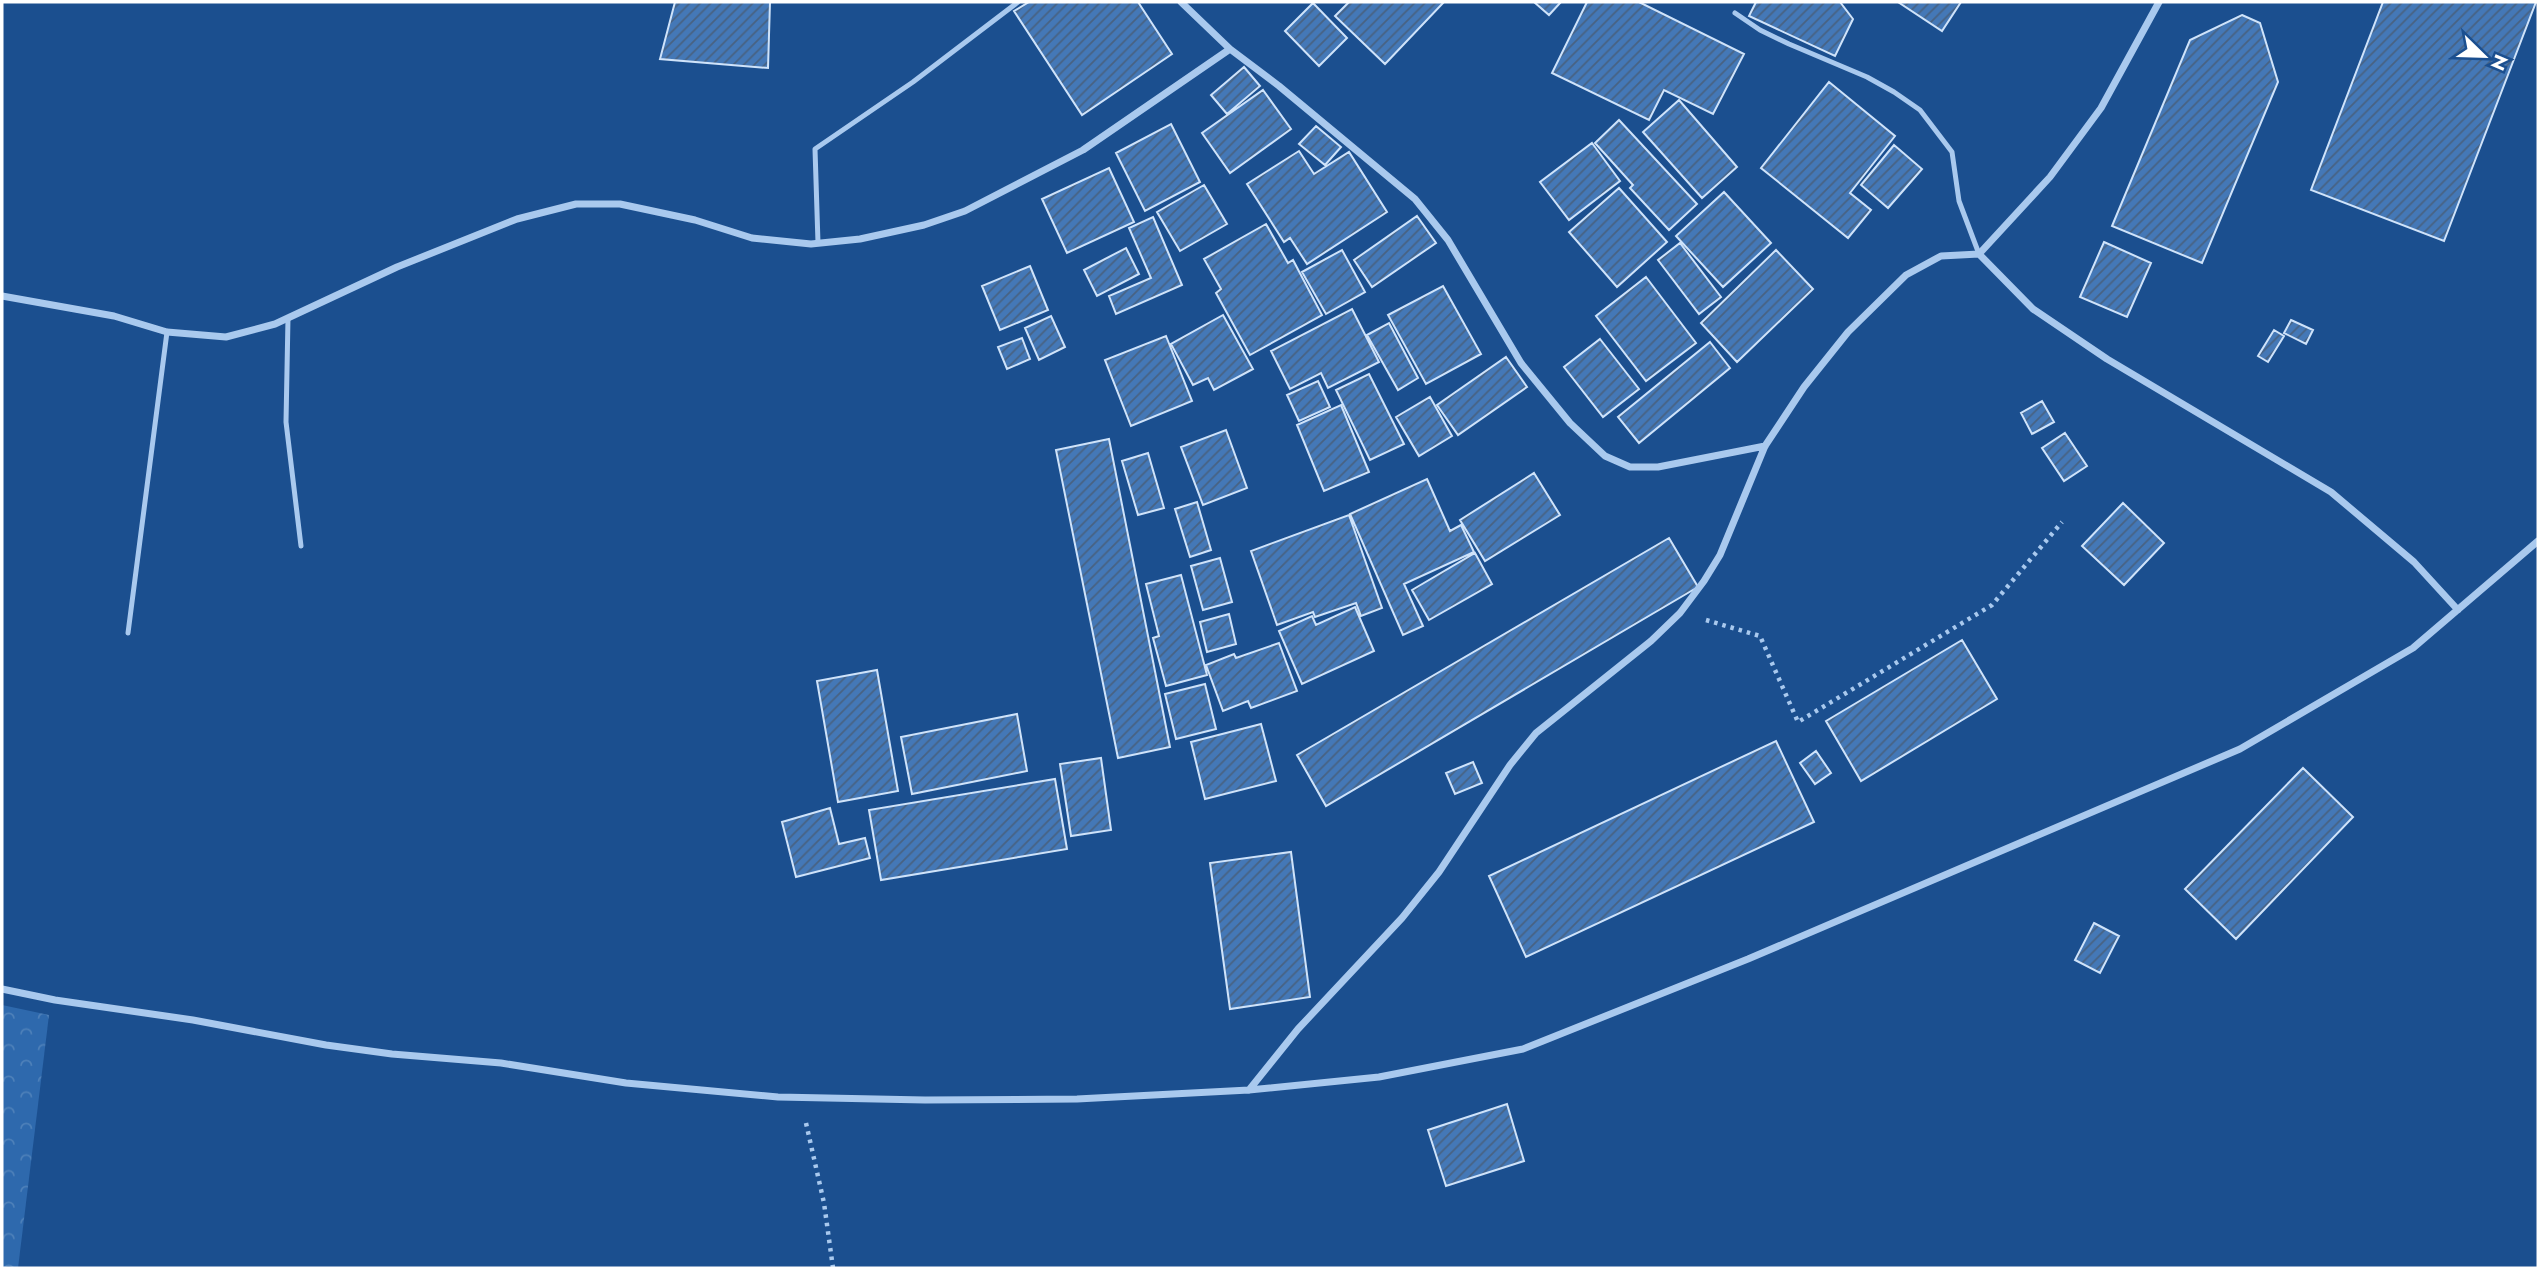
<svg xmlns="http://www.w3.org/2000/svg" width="2540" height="1270" font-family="Jost,sans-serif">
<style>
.forest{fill:url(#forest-crowns)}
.building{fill:url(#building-hatch);stroke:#cfe3fa;stroke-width:2}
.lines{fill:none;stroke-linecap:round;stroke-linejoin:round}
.path{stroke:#a9c9ee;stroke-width:4.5;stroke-dasharray:3.5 5;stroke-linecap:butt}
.lane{stroke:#a9c9ee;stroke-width:5}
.street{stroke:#a9c9ee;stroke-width:7}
</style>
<defs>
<pattern id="forest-crowns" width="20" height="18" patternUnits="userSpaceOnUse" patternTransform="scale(1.75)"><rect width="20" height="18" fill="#2e69ad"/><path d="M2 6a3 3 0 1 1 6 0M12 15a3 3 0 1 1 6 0" fill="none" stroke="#4d80b9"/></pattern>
<pattern id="building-hatch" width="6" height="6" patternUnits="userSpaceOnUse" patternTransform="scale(1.75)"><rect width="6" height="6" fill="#4478b7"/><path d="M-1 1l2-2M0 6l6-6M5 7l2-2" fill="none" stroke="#486282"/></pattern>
</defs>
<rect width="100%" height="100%" fill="#1b4f8f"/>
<path class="forest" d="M2,1005L49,1015L18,1268H2Z"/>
<path class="building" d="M675,2H770L768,68L660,59Z
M1029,2H1138L1172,54L1082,115L1014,11Z
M1349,2H1444L1385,64L1335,16Z
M1534,2H1561L1549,15Z
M1587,2H1639L1744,54L1713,114L1664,90L1649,120L1552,73Z
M1756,2H1840L1853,19L1835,56L1749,16Z
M1898,2H1961L1942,31Z
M2383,2H2536L2444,241L2311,190Z
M1313,3L1347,38L1319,66L1285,31Z
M2242,15L2260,23L2278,82L2202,263L2112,226L2190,40Z
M1244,67L1260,86L1227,114L1211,95Z
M1829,82L1895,136L1850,193L1871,210L1848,238L1761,168Z
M1263,90L1291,129L1230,173L1202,133Z
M1679,100L1737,167L1702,198L1643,132Z
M1619,120L1697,204L1669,230L1630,188L1633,185L1595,143Z
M1171,124L1200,182L1145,211L1116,153Z
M1316,126L1341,147L1325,165L1299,144Z
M1592,143L1620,181L1569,220L1540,182Z
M1894,145L1922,169L1888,208L1861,185Z
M1299,151L1314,174L1349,152L1387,212L1307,264L1290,238L1284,242L1247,184Z
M1109,168L1134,222L1067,253L1042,199Z
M1204,185L1227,224L1180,251L1157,212Z
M1619,188L1667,242L1617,287L1569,232Z
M1724,192L1771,243L1723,287L1676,236Z
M1417,216L1436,243L1372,287L1354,260Z
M1153,217L1182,285L1116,314L1109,296L1151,278L1129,228Z
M1266,224L1288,263L1293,260L1322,315L1250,355L1216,293L1221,289L1204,259Z
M2104,242L2151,263L2127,317L2080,297Z
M1680,243L1721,297L1699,314L1658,260Z
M1126,248L1139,274L1097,296L1084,270Z
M1342,250L1365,292L1326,314L1302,272Z
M1776,250L1813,289L1737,362L1701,323Z
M1030,266L1048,310L1000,330L982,286Z
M1646,277L1696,343L1646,381L1596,316Z
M1443,286L1481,354L1426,384L1388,315Z
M1352,309L1379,362L1328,388L1321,373L1290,389L1271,351Z
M1223,315L1253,369L1214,390L1208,378L1193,385L1171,344Z
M1051,316L1065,347L1039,360L1025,328Z
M2291,320L2313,330L2306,344L2284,333Z
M1389,323L1418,378L1398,390L1367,335Z
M2274,330L2284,336L2268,362L2258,356Z
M1166,336L1192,401L1131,426L1105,360Z
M1022,338L1030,359L1007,369L998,347Z
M1600,339L1639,389L1603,417L1564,367Z
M1710,342L1730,368L1639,443L1618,417Z
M1506,357L1527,387L1458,435L1437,405Z
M1369,374L1404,444L1370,460L1336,390Z
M1318,381L1330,407L1299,421L1287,395Z
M1430,397L1452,436L1419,456L1396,417Z
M2042,401L2054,422L2032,434L2021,413Z
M1341,405L1369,472L1324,491L1297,425Z
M1226,430L1247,488L1203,505L1181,447Z
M2065,433L2087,466L2064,481L2042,448Z
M1109,439L1170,747L1118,758L1056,450Z
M1148,453L1164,508L1138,515L1122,461Z
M1534,473L1560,515L1485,561L1460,520Z
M1427,479L1450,531L1461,525L1474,552L1404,584L1423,626L1403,635L1350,514Z
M1197,502L1211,550L1190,557L1175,509Z
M2123,503L2164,543L2124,585L2082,546Z
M1349,515L1382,608L1361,616L1356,603L1315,617L1313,612L1277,625L1251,551Z
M1669,538L1698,587L1326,806L1297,755Z
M1475,553L1492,584L1429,620L1412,590Z
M1220,558L1232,602L1203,610L1191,566Z
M1181,575L1207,675L1166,686L1153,638L1159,636L1146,584Z
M1355,607L1374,651L1302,684L1279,631L1312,616L1316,625Z
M1229,614L1236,644L1207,652L1200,622Z
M1962,640L1997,699L1861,781L1826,721Z
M1279,643L1297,691L1251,708L1248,701L1223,711L1206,665L1234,654L1236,658Z
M877,670L898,791L838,802L817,681Z
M1205,684L1216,729L1176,739L1165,694Z
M1017,714L1027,771L912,794L901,737Z
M1261,724L1276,781L1205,799L1191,742Z
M1776,741L1814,822L1526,957L1489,876Z
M1816,751L1831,773L1815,784L1800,763Z
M1101,758L1111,830L1071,836L1060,764Z
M1473,762L1482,783L1455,794L1446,773Z
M2303,768L2353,817L2236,939L2185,889Z
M1055,779L1067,849L881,880L869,810Z
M830,808L839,844L865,838L870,858L796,877L782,822Z
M1291,852L1310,997L1230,1009L1210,863Z
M2094,923L2119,936L2100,973L2075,960Z
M1507,1104L1524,1161L1446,1186L1428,1130Z"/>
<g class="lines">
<path class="path" d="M1706,620L1760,636L1798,722L1992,605L2062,522
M806,1123L824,1203L833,1268"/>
<path class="lane" d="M1735,13L1760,30L1789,44L1867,77L1894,92L1920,110L1952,152L1959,201L1979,254
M818,243L815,149L913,82L1018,2
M288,318L286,422L301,546
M128,633L167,332"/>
<path class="street" d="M1181,2L1230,49L1279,86L1415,199L1448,240L1521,363L1570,423L1605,456L1630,467H1658L1765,446
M1979,254L2033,309L2107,359L2331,492L2414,562L2458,610
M2,296L114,316L167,332L226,337L275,324L397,267L517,219L576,204H620L695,220L752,238L811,244L860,239L924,225L965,211L1083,150L1230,49
M2,989L55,1000L193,1020L326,1045L392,1054L501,1063L626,1083L778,1097L925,1100L1077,1099L1249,1090L1379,1077L1523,1049L1748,959L2240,749L2413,648L2538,541
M1249,1090L1298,1029L1402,918L1439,872L1510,765L1536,733L1651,641L1680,613L1704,581L1720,555L1765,446L1804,387L1848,332L1906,275L1941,256L1979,254L2050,177L2101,108L2159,2"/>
</g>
<rect width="2540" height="1270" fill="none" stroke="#ffffff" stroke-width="7"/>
<g transform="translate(2484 56) rotate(113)" stroke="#1b4f8f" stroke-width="5" paint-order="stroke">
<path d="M0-5L12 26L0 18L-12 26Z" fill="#ffffff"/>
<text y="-10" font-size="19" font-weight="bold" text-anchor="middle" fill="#ffffff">N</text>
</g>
</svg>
